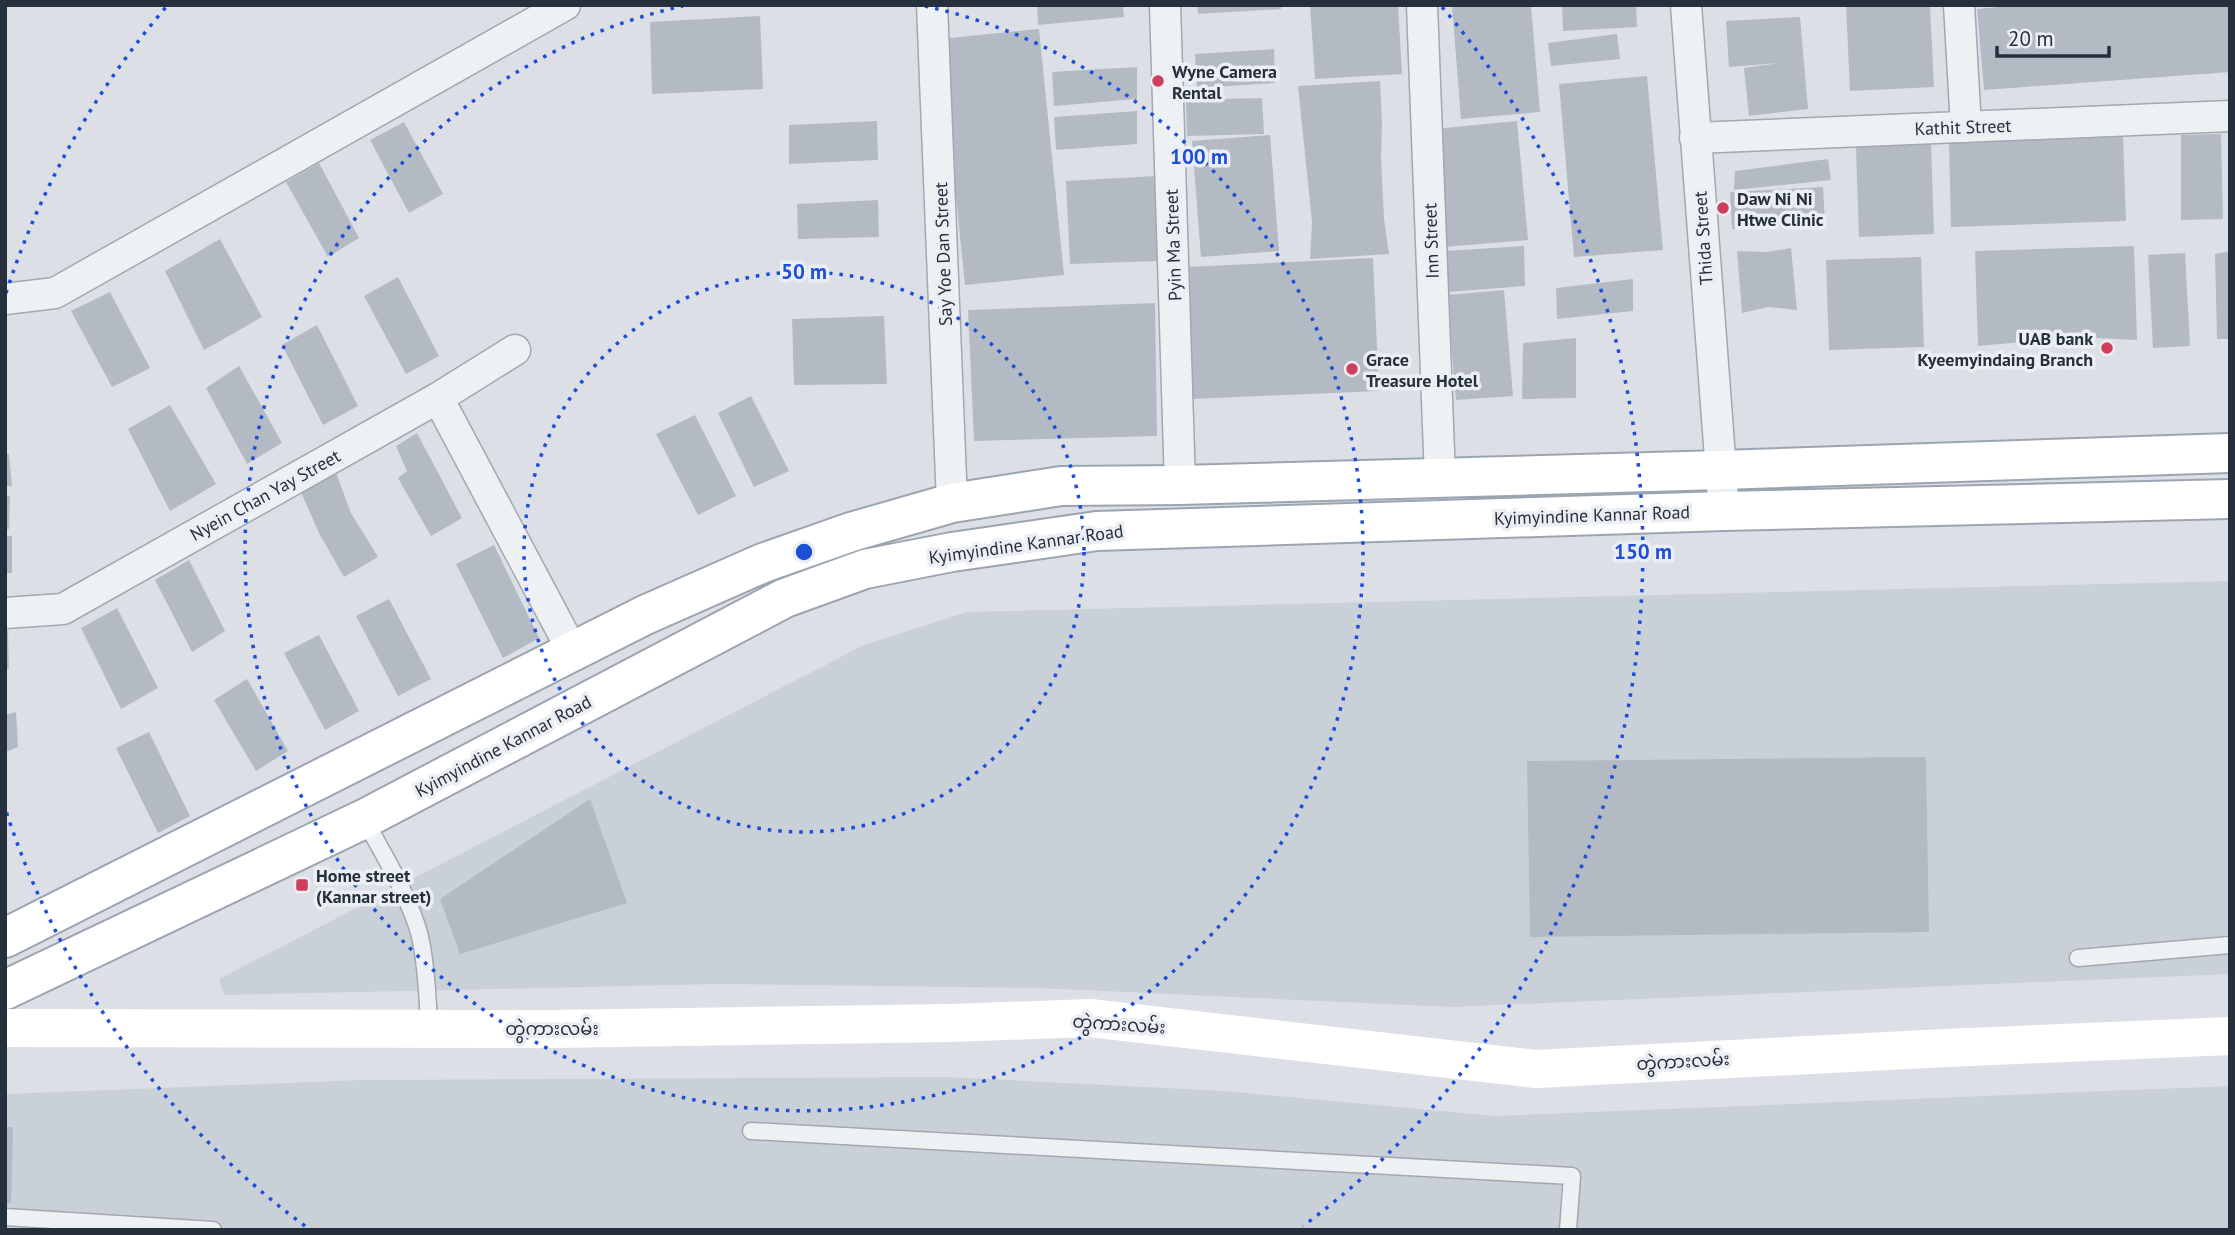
<svg xmlns="http://www.w3.org/2000/svg" width="2235" height="1235" font-family="'PT Sans','Noto Sans Myanmar',sans-serif">
<style>
.built{fill:#cad0d8}
.building{fill:#b3bac3}
.lines{fill:none;stroke-linecap:round;stroke-linejoin:round}
.service-casing{stroke:#a2a7b0;stroke-width:19}
.minor-casing{stroke:#a2a7b0;stroke-width:33}
.primary-casing{stroke:#9ba5b2;stroke-width:42}
.service{stroke:#eef1f4;stroke-width:16}
.minor{stroke:#eef1f4;stroke-width:30}
.secondary{stroke:#fff;stroke-width:38}
.primary{stroke:#fff;stroke-width:38}
.ring{fill:none;stroke:#1d4ed8;stroke-width:3.5;stroke-dasharray:3.5 7}
.poi-dot{fill:#cd3f5c;stroke:#ebeff4;stroke-width:2.5}
.labels{text-anchor:middle;dominant-baseline:central;stroke-width:7;stroke-linejoin:round;paint-order:stroke}
.poi-label{font-size:18px;font-weight:bold;fill:#262f3c;stroke:#ebeff4;text-anchor:start}
.street-label{font-size:18px;fill:#262f3c;stroke:#ebeff4}
.centre{fill:#1d4ed8;stroke:#ebeff4;stroke-width:3.5}
.ring-label{font-size:21px;text-anchor:middle;font-weight:bold;fill:#1d4ed8;stroke:#ebeff4;stroke-width:7;stroke-linejoin:round;paint-order:stroke}
</style>
<rect width="100%" height="100%" fill="#dce0e6"/>
<path class="built" d="M2230,581V974L1452,1007L1038,988L718,984L224,995L219,979L864,645L967,612Z
M948,1077L1224,1091L1496,1116L2230,1086V1230H5V1094L364,1080Z"/>
<path class="building" d="M1037,5H1123L1124,17L1038,25Z
M1197,5H1281V9L1198,14Z
M1310,5H1398L1402,74L1315,79Z
M1531,5L1540,112L1461,119L1452,6Z
M1562,5H1636L1637,27L1563,31Z
M1846,5H1930L1934,87L1850,91Z
M2022,5H2230V72L1984,90L1977,9Z
M760,16L763,89L652,94L650,22Z
M1800,17L1808,109L1749,116L1744,68L1780,63L1729,67L1726,21Z
M1039,29L1064,275L965,285L940,39Z
M1617,34L1620,59L1551,66L1548,43Z
M1274,49L1275,83L1197,88L1195,54Z
M1137,67V99L1054,106L1052,72Z
M1647,76L1663,250L1574,257L1559,84Z
M1380,81L1382,124L1381,158L1384,219L1389,254L1310,259L1312,222L1298,86Z
M1262,98L1264,134L1187,136L1186,100Z
M1137,111V144L1056,150L1054,117Z
M877,121L878,160L789,164V125Z
M1517,121L1528,240L1444,247L1434,129Z
M404,122L443,194L409,213L370,140Z
M2221,134L2223,219L2181,220V135Z
M1270,135L1279,251L1201,257L1192,141Z
M2123,136L2126,221L1951,227L1949,142Z
M1931,144L1934,234L1859,237L1856,147Z
M1828,159L1831,180L1734,190L1735,171Z
M319,163L359,238L328,257L286,182Z
M1156,176L1159,261L1070,264L1066,181Z
M1823,187L1825,224L1732,229L1730,192Z
M878,200L879,237L798,239L797,204Z
M220,239L262,317L204,350L165,271Z
M1524,246L1525,286L1447,292L1446,251Z
M2134,246L2137,340L2077,337L1978,346L1975,251Z
M1791,248L1797,310L1768,307L1742,313L1737,251L1767,252Z
M2230,251V339H2217L2215,254Z
M2185,253L2190,346L2153,348L2148,255Z
M1921,257L1924,347L1829,350L1826,260Z
M1373,258L1379,391L1193,399L1187,267Z
M398,277L439,356L406,374L364,296Z
M1633,279V311L1557,319L1556,288Z
M1504,290L1513,396L1456,400L1447,295Z
M110,292L150,368L112,387L71,311Z
M1155,303L1157,436L974,441L968,310Z
M884,316L887,384L794,385L792,319Z
M317,325L358,406L323,425L282,345Z
M1576,338V398L1522,399L1523,343Z
M239,366L282,443L247,464L206,388Z
M751,396L789,471L754,487L718,413Z
M170,405L216,484L170,511L128,429Z
M695,415L736,496L698,515L656,434Z
M417,433L462,518L431,536L398,478L407,471L396,446Z
M5,454H9L12,486H5Z
M335,470L351,513L378,557L344,577L319,533L300,490Z
M5,496H10L9,529H5Z
M5,536H12V573H5Z
M494,545L539,638L503,658L456,564Z
M189,560L225,631L192,652L155,580Z
M389,599L431,679L398,696L356,616Z
M117,608L158,688L121,709L81,628Z
M8,631L9,669H5V632Z
M319,635L359,711L325,730L284,653Z
M247,679L288,751L256,771L214,700Z
M16,712L18,747L5,752V715Z
M149,732L190,816L158,833L116,748Z
M1926,757L1929,932L1530,937L1527,761Z
M590,799L627,903L460,954L440,899Z
M5,1127H13L11,1203H5Z"/>
<g class="lines">
<defs>
<path id="service" d="M364,819C383,853 404,888 417,926C426,953 428,999 429,1028
M2078,958L2230,945
M751,1131L1572,1176L1568,1230
M5,1217L213,1230"/>
<path id="minor" d="M932,5L952,503
M1165,5L1180,485
M1422,5L1440,478
M1686,5L1724,511
M1959,5L1966,127
M1695,138L2230,116
M5,299L55,293L565,5
M438,398L573,652
M5,613L63,609L438,398L515,350"/>
<path id="primary" d="M5,938L645,615L763,563L851,532L952,503L1061,486L1180,485L1721,470L2230,453
M5,990L364,819L785,598L865,569L952,552L1097,531L1724,511L2230,499"/>
</defs>
<use href="#service" class="service-casing"/>
<use href="#minor" class="minor-casing"/>
<use href="#primary" class="primary-casing"/>
<use href="#service" class="service"/>
<use href="#minor" class="minor"/>
<path class="secondary" d="M5,1028L551,1029L951,1023L1090,1018L1536,1069L1946,1048L2230,1036"/>
<use href="#primary" class="primary"/>
</g>
<g class="ring">
<circle cx="804" cy="552" r="280"/>
<path d="M925 6A559 559 0 1 1 683 6"/>
<path d="M305 1226A839 839 0 0 1 6 811M6 293A839 839 0 0 1 166 7M1442 7A839 839 0 0 1 1303 1226"/>
</g>
<g class="poi-dot">
<circle cx="1158" cy="81" r="7"/>
<circle cx="1723" cy="208" r="7"/>
<circle cx="2107" cy="348" r="7"/>
<circle cx="1352" cy="369" r="7"/>
<rect x="295" y="878" width="14" height="14" rx="3.5"/>
</g>
<g class="labels">
<g class="poi-label">
<text x="1172" y="71">Wyne Camera<tspan x="1172" dy="21">Rental</tspan></text>
<text x="1737" y="198">Daw Ni Ni<tspan x="1737" dy="21">Htwe Clinic</tspan></text>
<text x="2093" y="338" text-anchor="end">UAB bank<tspan x="2093" dy="21">Kyeemyindaing Branch</tspan></text>
<text x="1366" y="359">Grace<tspan x="1366" dy="21">Treasure Hotel</tspan></text>
<text x="316" y="875">Home street<tspan x="316" dy="21">(Kannar street)</tspan></text>
</g>
<g class="street-label">
<text transform="translate(1963 127) rotate(-2)">Kathit Street</text>
<text transform="translate(1703 238) rotate(-94)">Thida Street</text>
<text transform="translate(1431 241) rotate(-92)">Inn Street</text>
<text transform="translate(1173 245) rotate(-92)">Pyin Ma Street</text>
<text transform="translate(943 254) rotate(-92)">Say Yoe Dan Street</text>
<text transform="translate(265 495) rotate(-29)">Nyein Chan Yay Street</text>
<text transform="translate(1592 515) rotate(-2)">Kyimyindine Kannar Road</text>
<text transform="translate(1026 544) rotate(-8)">Kyimyindine Kannar Road</text>
<text transform="translate(503 746) rotate(-28)">Kyimyindine Kannar Road</text>
<text transform="translate(1119 1024) rotate(4)">တွဲကားလမ်း</text>
<text x="552" y="1028">တွဲကားလမ်း</text>
<text transform="translate(1683 1061) rotate(-3)">တွဲကားလမ်း</text>
</g>
</g>
<circle cx="804" cy="552" r="10" class="centre"/>
<g class="ring-label">
<text x="1199" y="164">100 m</text>
<text x="804" y="279">50 m</text>
<text x="1643" y="559">150 m</text>
</g>
<rect width="2235" height="1235" fill="none" stroke="#262f3c" stroke-width="14"/>
<path d="M1997 46v10h112v-10" fill="none" stroke="#262f3c" stroke-width="3.5"/>
<text x="2008" y="46" font-size="21" fill="#262f3c" stroke="#ebeff4" stroke-width="5" paint-order="stroke">20 m</text>
</svg>
